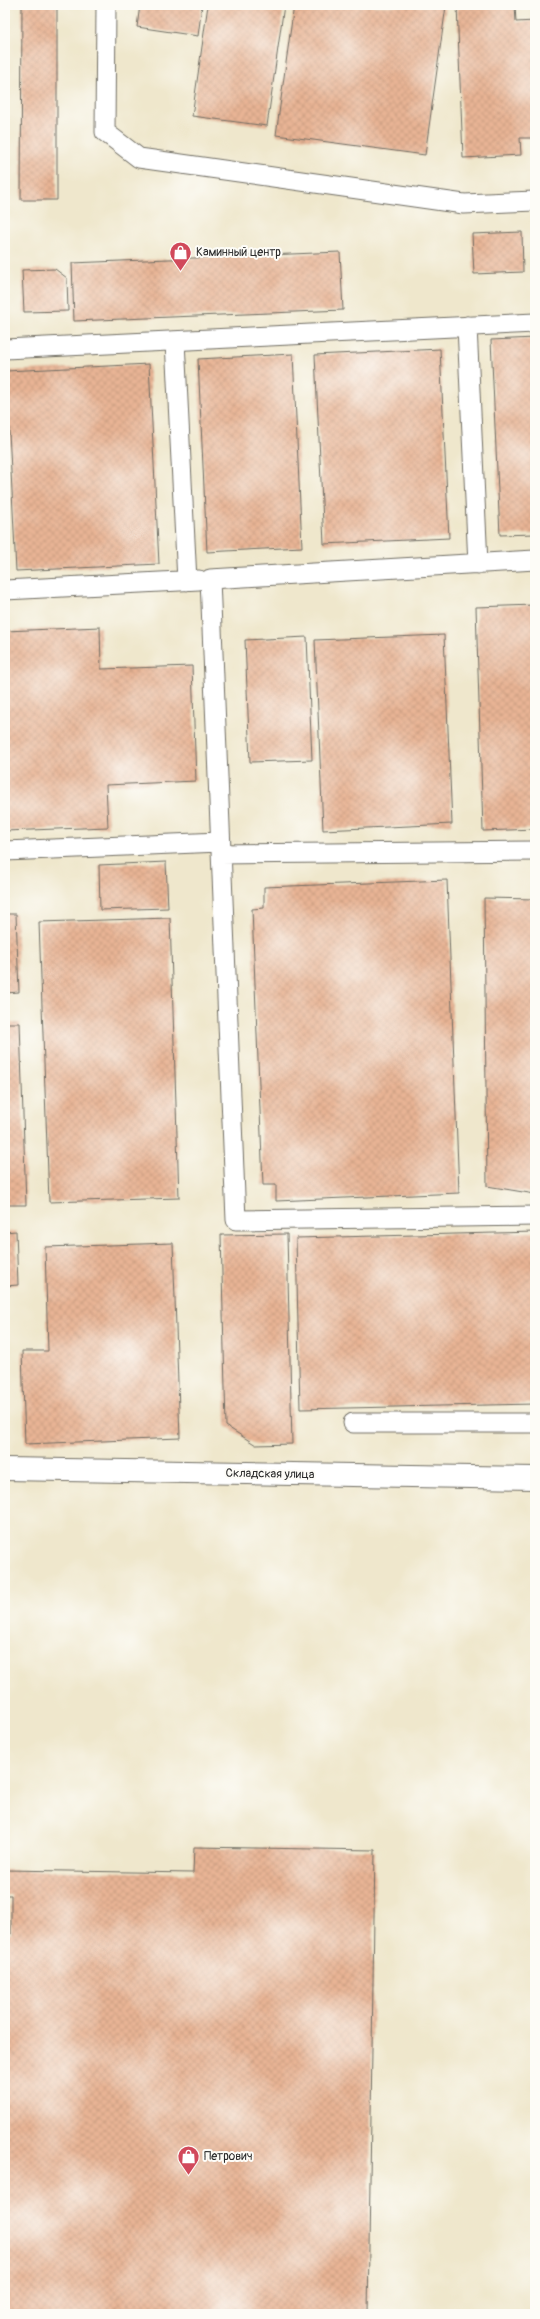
<svg xmlns="http://www.w3.org/2000/svg" width="540" height="2319" font-family="Pangolin,sans-serif">
<style>
.building{fill:url(#building-cross-hatch)}
.lines{fill:none;stroke-linecap:round;stroke-linejoin:round}
.lane-casing{stroke:#706d63;stroke-width:21}
.street-casing{stroke:#706d63;stroke-width:24}
.lane{stroke:#fff;stroke-width:19}
.street{stroke:#fff;stroke-width:22}
.labels{text-anchor:middle;dominant-baseline:central;stroke-width:4;stroke-linejoin:round;paint-order:stroke}
.poi-label{font-size:12px;fill:#2b2b2b;stroke:#fdfcf7;text-anchor:start}
.street-label{font-size:12px;fill:#2b2b2b;stroke:#fdfcf7}
</style>
<defs>
<pattern id="building-cross-hatch" width="8" height="8" patternUnits="userSpaceOnUse"><rect width="8" height="8" fill="#e8b494"/><path d="M0 0l8 8M0 8l8-8" fill="none" stroke="#c79b80"/></pattern>
</defs>
<rect width="100%" height="100%" fill="#fdfcf7"/>
<filter id="ink" filterUnits="userSpaceOnUse"><feTurbulence type="fractalNoise" baseFrequency=".025" numOctaves="2"/><feDisplacementMap in="SourceGraphic" scale="8" xChannelSelector="R" yChannelSelector="G"/><feConvolveMatrix kernelMatrix="1 2 1 2 8 2 1 2 1" color-interpolation-filters="sRGB"/></filter>
<filter id="wash" filterUnits="userSpaceOnUse"><feTurbulence type="fractalNoise" baseFrequency=".012" numOctaves="4" result="noise"/><feDisplacementMap in="SourceGraphic" scale="16" xChannelSelector="R" yChannelSelector="G"/><feGaussianBlur stdDeviation="0.9" result="paint"/><feColorMatrix in="noise" values="0 0 0 0 0 0 0 0 0 0 0 0 0 0 0 0 0 1.4 0 .05"/><feComposite in="paint" operator="in"/></filter>
<g filter="url(#wash)">
<rect width="100%" height="100%" fill="#efe7cc"/>
<g id="blocks">
<path class="building" d="M22,5H57V200H21Z
M140,5H202L198,36L137,27Z
M208,5H284L267,126L192,116Z
M294,5L446,6L425,155L276,135Z
M457,5H515L516,22L535,21V138H520L521,155L463,158Z
M522,232L523,272L474,274L472,234Z
M340,252L343,310L74,321L72,263Z
M55,269L67,278L68,311L24,312L22,270Z
M535,338V534L500,535L491,340Z
M440,349L449,538L324,544L315,355Z
M293,354L302,547L207,552L198,359Z
M149,364L159,564L16,571L6,371Z
M535,605V829L483,831L476,607Z
M100,627L101,669L192,666L196,781L106,785L108,827L5,831V631Z
M444,635L452,824L323,830L315,640Z
M307,637L312,760L250,762L245,640Z
M166,862L168,908L100,910L99,865Z
M447,880L459,1193L276,1201V1185H263L252,909L264,908V887Z
M484,898L535,899V1194L487,1186Z
M5,914H16L19,992L5,993Z
M170,918L179,1198L49,1202L39,922Z
M5,1023H20L26,1205H5Z
M16,1231L18,1285L5,1286V1232Z
M535,1232V1404L300,1409L296,1238Z
M287,1234L292,1444L256,1445L226,1426L221,1235Z
M173,1243L180,1438L25,1444L22,1351H48L45,1247Z
M194,1847L375,1850L368,2314H5V1934H11V1895H5V1870L193,1873Z"/>
</g>
</g>
<g filter="url(#ink)">
<use href="#blocks" fill-opacity="0" stroke="#706d63" stroke-width="1"/>
<g class="lines">
<defs>
<path id="lane" d="M106,5L105,132L139,158L464,204L535,201
M467,326L478,564
M175,341L187,581
M5,349L535,323
M535,560L210,579L236,1220L535,1216
M5,590L199,580
M5,851L220,842
M221,854L535,851
M353,1423H535"/>
<path id="street" d="M5,1469L535,1478"/>
</defs>
<use href="#lane" class="lane-casing"/>
<use href="#street" class="street-casing"/>
<use href="#lane" class="lane"/>
<use href="#street" class="street"/>
</g>
</g>
<defs>
<symbol id="shop-pin" viewBox="-11 -11 22 30"><path d="M0 17L-7.5 6A9.5 9.5 0 1 1 7.5 6Z" fill="#d1495b" stroke="#fdfcf7"/><path d="M-5-2.5h2.3a2.7 3.5 0 0 1 5.4 0H5L5.5 6h-11ZM-1.5-2.5h3a1.5 2.3 0 0 0-3 0Z" fill="#fff"/></symbol>
</defs>
<g fill-rule="evenodd">
<use href="#shop-pin" x="168" y="240" width="25" height="34"/>
<use href="#shop-pin" x="176" y="2144" width="25" height="34"/>
</g>
<g class="labels">
<g class="poi-label">
<text x="196" y="252">Каминный центр</text>
<text x="204" y="2156">Петрович</text>
</g>
<g class="street-label">
<text transform="translate(270 1474) rotate(1)">Складская улица</text>
</g>
</g>
<rect width="540" height="2319" fill="none" stroke="#fdfcf7" stroke-width="20"/>
</svg>
